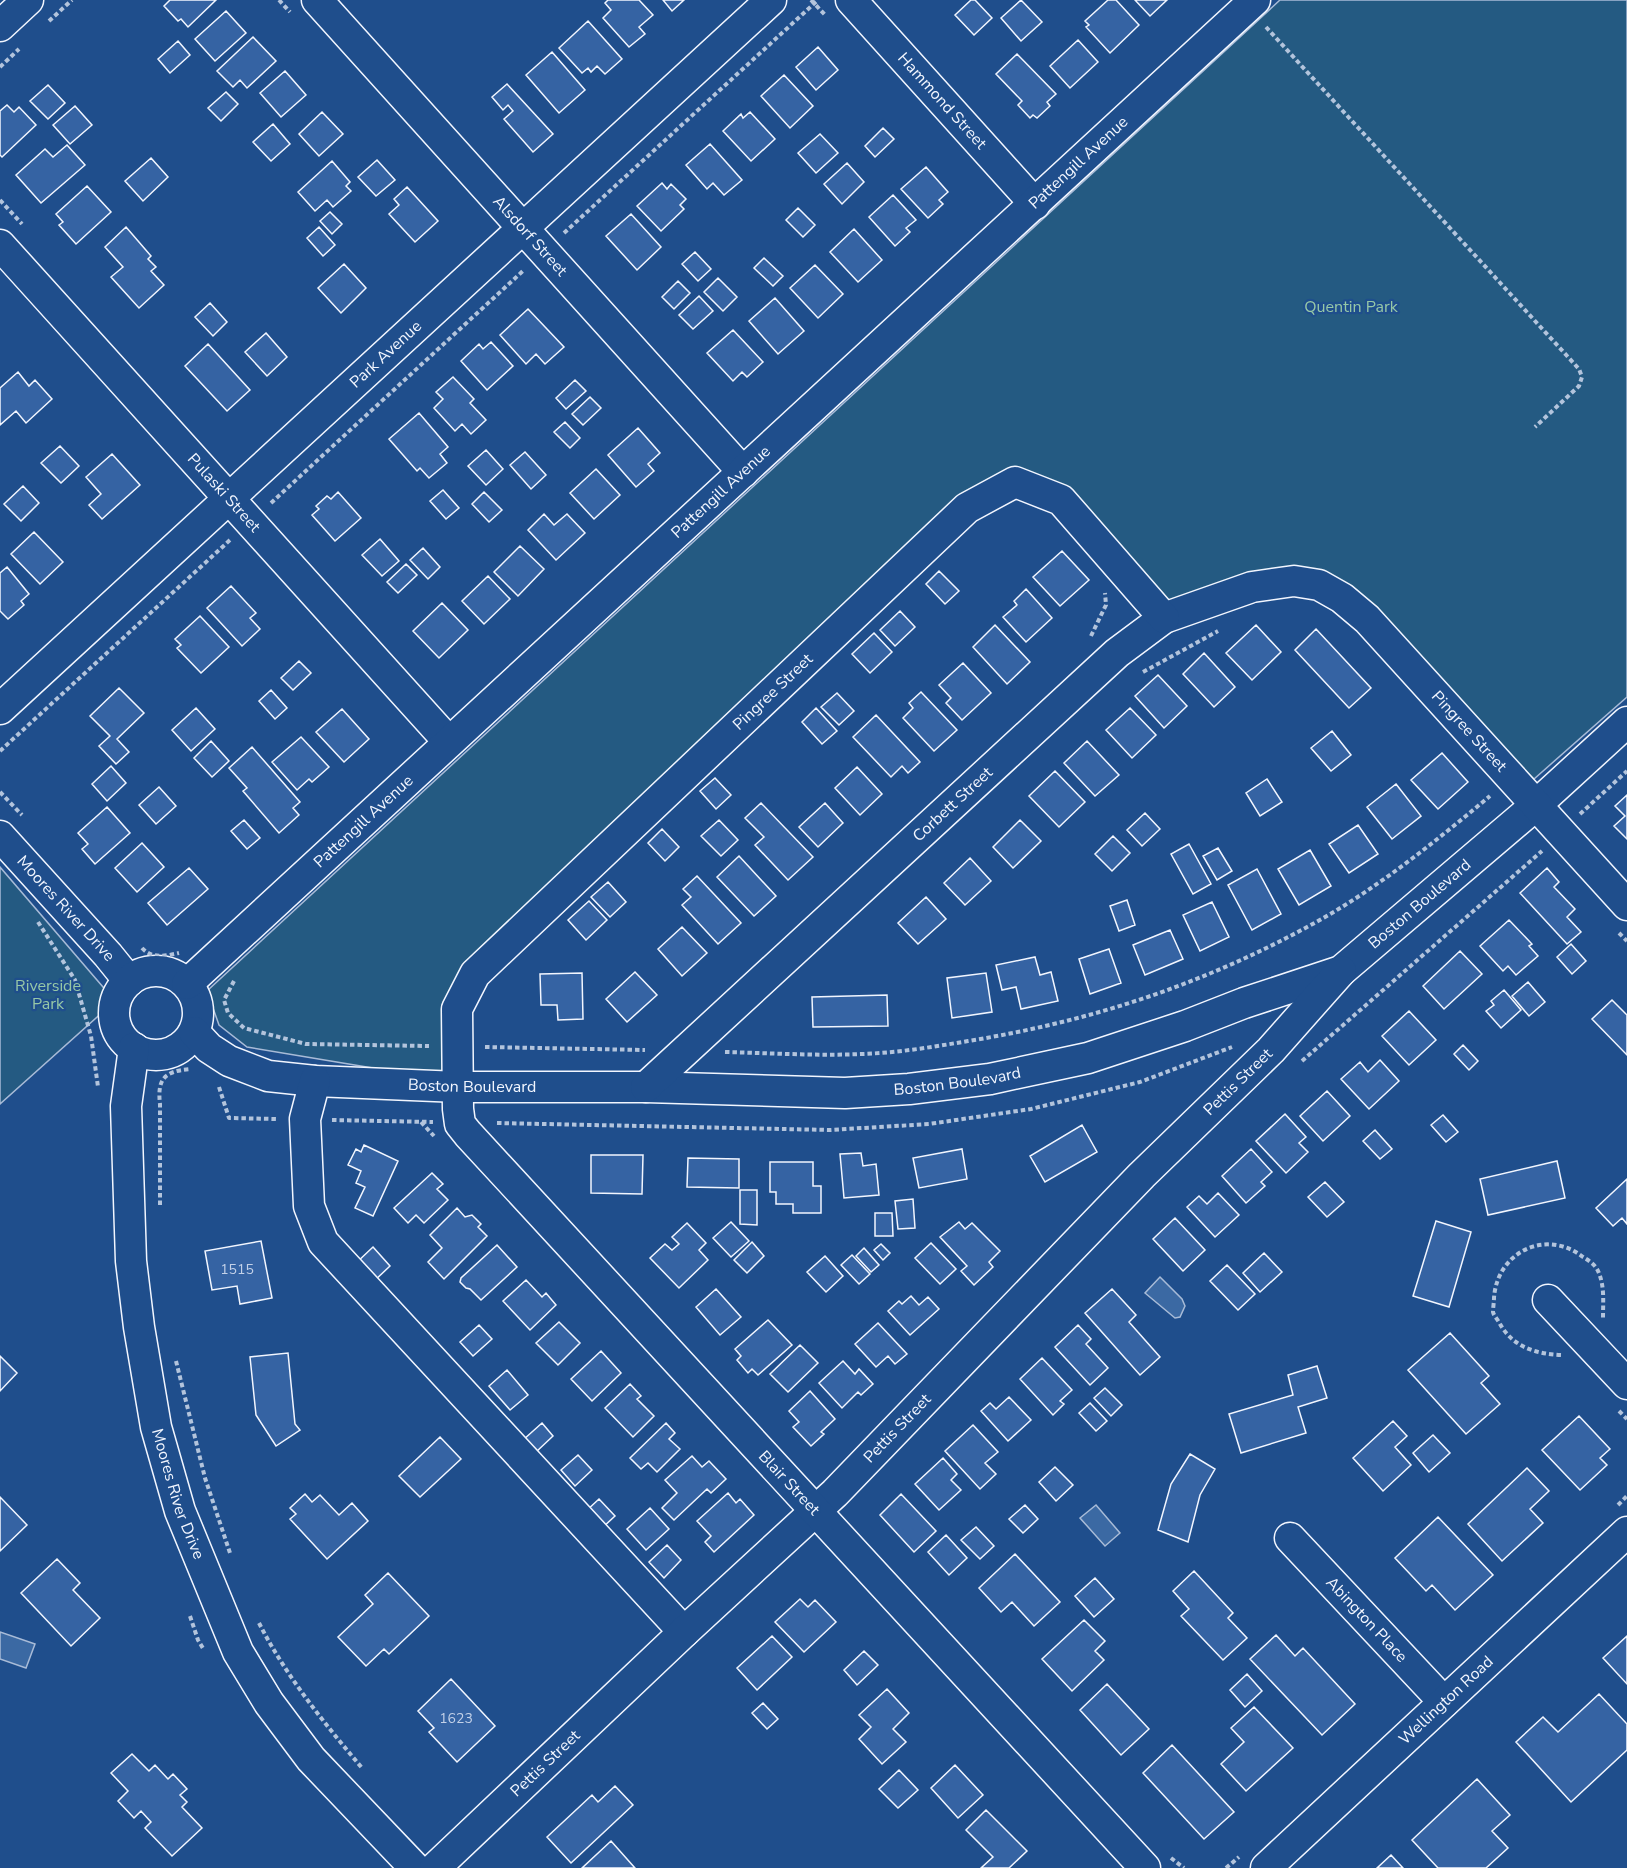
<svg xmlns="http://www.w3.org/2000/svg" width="1627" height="1868" font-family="'Nunito Sans',sans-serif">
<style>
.green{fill:#245a82;stroke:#a8bbd7;stroke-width:1.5}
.water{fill:#3b69a3;stroke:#a8bbd7;stroke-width:1.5}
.building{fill:#3563a3;stroke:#f2f6ff;stroke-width:1.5}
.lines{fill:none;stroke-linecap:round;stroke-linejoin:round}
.minor-casing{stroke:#f2f6ff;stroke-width:33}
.path{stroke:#b3c4dc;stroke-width:4;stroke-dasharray:4.5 3;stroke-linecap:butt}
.minor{stroke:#1f4e8c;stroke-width:30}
.labels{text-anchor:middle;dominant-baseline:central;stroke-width:4.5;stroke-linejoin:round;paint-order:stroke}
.number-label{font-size:14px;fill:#c3d1e8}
.street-label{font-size:16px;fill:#f2f6ff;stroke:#1f4e8c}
.park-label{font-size:16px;fill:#97c8a6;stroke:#1f4e8c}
</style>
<rect width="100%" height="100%" fill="#1f4e8c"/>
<path class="green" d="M1280,0H1627V697L1534,779L1362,622L1296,575L1160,617L1050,496L985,499L483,967L460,1011L457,1082L247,1047L219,1025L207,991Z
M0,867L115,1001L0,1104Z"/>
<path class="water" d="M1160,1277L1182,1299L1185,1306L1180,1317L1175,1318L1145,1293Z
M1096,1505L1120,1533L1105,1546L1080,1518Z
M0,1632L35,1644L26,1668L0,1659Z"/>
<path class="building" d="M170,0H216L188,27L181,19L178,21L164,6Z
M608,0H639L653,15L639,27L645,34L629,47L603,18L611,10L605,3Z
M663,0H684L672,11Z
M971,0H975L992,18L974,35L955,15Z
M1021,0L1042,22L1021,41L1001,18Z
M1108,0H1116L1139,25L1110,53L1086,27L1089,25L1085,21Z
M1135,0H1167L1150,16Z
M226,11L246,33L215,61L195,39Z
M588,21L622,59L605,74L597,66L591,72L588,68L582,73L559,48Z
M253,37L276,61L247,88L240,80L233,87L217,71Z
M1078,40L1098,62L1070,88L1050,66Z
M178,41L190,55L170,73L158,59Z
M818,47L838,70L816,90L796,67Z
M552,52L585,90L559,113L526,75Z
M1017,54L1056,94L1047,102L1050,106L1037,118L1033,115L1030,118L1018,105L1022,101L996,74Z
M285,71L306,95L281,117L260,93Z
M784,75L813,106L790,128L761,96Z
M507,84L553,134L533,152L504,119L513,111L508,105L503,110L492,97Z
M48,85L65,103L48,119L30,101Z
M226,92L238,104L221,121L208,108Z
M7,105L14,112L19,107L36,125L2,157L0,155V111Z
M75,106L92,125L70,144L53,125Z
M322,112L343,134L319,156L299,134Z
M750,112L775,139L751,161L723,131L741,114L743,118Z
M273,124L290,144L271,161L253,142Z
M883,128L894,139L875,157L865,146Z
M820,134L838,153L816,173L798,153Z
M710,144L742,180L724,195L713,183L707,189L686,165Z
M67,145L85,165L41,203L16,175L45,149L53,157Z
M151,158L168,177L143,201L125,181Z
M377,160L395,180L376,196L358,177Z
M332,161L350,182L346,186L351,191L333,207L327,200L315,211L298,192Z
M847,163L864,182L842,204L824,184Z
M926,167L948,192L939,200L943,204L928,218L901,189Z
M662,183L667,189L671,184L686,199L680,205L684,209L661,231L637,206Z
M87,186L111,212L76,244L59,225L63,222L56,214Z
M407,187L438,221L415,242L389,214L399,205L394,199Z
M893,195L916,220L906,228L910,232L895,246L869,217Z
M798,208L815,225L803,237L786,220Z
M330,212L342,224L332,234L320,221Z
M631,214L661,247L637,270L606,236Z
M126,227L151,256L148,259L156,267L151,271L164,285L139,308L111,277L123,267L105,247Z
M319,227L335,245L323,256L307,238Z
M854,229L882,260L858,282L830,252Z
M695,252L711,269L698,281L682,264Z
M764,258L783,276L773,286L754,268Z
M344,264L366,288L341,313L318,288Z
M815,265L843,294L818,318L790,288Z
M718,278L737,297L723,311L704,292Z
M678,281L690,293L674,309L662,297Z
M699,296L713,311L693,329L679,315Z
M775,298L804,331L778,354L749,321Z
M210,303L227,322L213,336L195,317Z
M528,309L564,347L545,364L536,354L526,364L500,335Z
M733,330L763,362L747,377L742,372L733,381L707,353Z
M266,333L287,357L267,376L245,352Z
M491,342L513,366L487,390L461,361L479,344L483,349Z
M208,344L250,390L227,411L185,366Z
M18,372L29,386L35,380L52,399L26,423L16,411L0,425V388Z
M453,377L474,399L470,403L486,420L471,434L462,424L455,431L434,408L443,399L436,392Z
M575,380L586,391L566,409L556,398Z
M590,397L601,408L583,425L572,414Z
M419,413L448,447L440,454L447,463L429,478L420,468L417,471L389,439Z
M565,422L580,438L570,448L554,432Z
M638,428L660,453L648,464L654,471L636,487L608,455Z
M60,446L79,466L61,483L41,463Z
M486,450L503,469L486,485L468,466Z
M525,452L546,475L531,489L510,465Z
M112,454L140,485L102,519L89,505L101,494L86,477Z
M596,469L620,495L594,519L570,493Z
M23,486L39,503L21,521L4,504Z
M443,490L459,508L446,519L430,501Z
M338,492L361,518L335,541L312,515L319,509L316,506L327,496L331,499Z
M484,492L502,510L489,522L472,504Z
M544,514L554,525L567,514L585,533L556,560L528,530Z
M34,532L63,562L40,584L11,554Z
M380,539L399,561L382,576L362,555Z
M520,546L544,569L518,596L494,572Z
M423,548L440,567L428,579L410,560Z
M1062,551L1089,580L1060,606L1033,577Z
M406,564L417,575L398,593L387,582Z
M7,567L29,594L21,601L24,605L8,619L0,611V573Z
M939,571L959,591L945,604L926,584Z
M488,576L510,599L484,624L462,601Z
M231,586L256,613L250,618L260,629L242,646L207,608Z
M1026,589L1052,618L1026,642L1003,617L1017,605L1014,601Z
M442,603L468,630L439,658L413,631Z
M900,611L915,627L895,646L880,630Z
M200,616L229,647L201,673L177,648L181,645L175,639Z
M995,625L1030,662L1007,684L973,647Z
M1256,625L1281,652L1252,680L1226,653Z
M1316,629L1371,688L1349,708L1295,650Z
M874,633L892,652L870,673L852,654Z
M1204,653L1235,687L1214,707L1183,674Z
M299,661L311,673L293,690L281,678Z
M963,663L991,693L962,720L946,703L951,698L939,685Z
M1158,675L1187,706L1164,728L1135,696Z
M119,688L144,713L117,739L129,752L116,764L99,746L110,736L90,716Z
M271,690L287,708L275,719L259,701Z
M921,692L957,730L934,751L903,718L913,708L909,703Z
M837,693L854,711L839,725L821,707Z
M196,708L215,729L191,751L172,730Z
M816,708L837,731L822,744L802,722Z
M1130,708L1156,735L1132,758L1106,730Z
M342,709L369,739L344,762L316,732Z
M876,715L920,762L908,773L902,766L891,777L853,737Z
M1332,731L1351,755L1331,771L1311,748Z
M301,737L329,767L312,782L309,779L297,790L272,762Z
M211,741L229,761L212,777L194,758Z
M1087,741L1119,775L1095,796L1064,763Z
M252,747L300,802L293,808L299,815L279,833L243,791L247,788L229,768Z
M1442,753L1468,782L1438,809L1411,780Z
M111,766L126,783L107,801L92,784Z
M857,767L882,794L860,815L835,788Z
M1055,771L1085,802L1059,827L1029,796Z
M715,778L731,795L716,809L700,791Z
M1267,779L1282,802L1260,816L1246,793Z
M1396,784L1421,816L1392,839L1367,807Z
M159,787L176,806L156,824L139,805Z
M1627,795V839L1614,826L1625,816L1615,806Z
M761,803L813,857L788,880L755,845L764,837L745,818Z
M825,803L843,823L818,847L799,827Z
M107,807L130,833L95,864L82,849L88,844L78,833Z
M1145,813L1160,829L1142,846L1127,830Z
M244,820L260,838L247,849L231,831Z
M719,820L738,840L721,856L701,836Z
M1020,820L1041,841L1013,868L993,847Z
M1358,825L1378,854L1349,873L1329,844Z
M662,829L679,847L665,861L648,843Z
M1113,836L1130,853L1112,871L1095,854Z
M142,843L164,867L137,892L115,868Z
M1189,844L1211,884L1193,894L1171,854Z
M1218,848L1232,871L1217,880L1203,856Z
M1310,850L1331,886L1299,905L1278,869Z
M739,856L776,896L754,916L717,877Z
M970,858L991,881L965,905L944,883Z
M189,868L208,889L167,925L148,903Z
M1547,868L1559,882L1554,887L1575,909L1567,917L1581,932L1567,944L1520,893Z
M1257,869L1281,914L1252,930L1228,885Z
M697,876L741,923L718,944L682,905L691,897L683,889Z
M608,882L626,902L610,917L591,897Z
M926,897L946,919L918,944L898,923Z
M1127,900L1135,925L1119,931L1110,906Z
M589,901L607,920L586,940L568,920Z
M1212,902L1229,937L1200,951L1183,915Z
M1509,920L1532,944L1529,946L1538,956L1516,975L1508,966L1503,971L1480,946Z
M682,927L707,953L682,976L658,949Z
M1170,930L1183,959L1145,975L1133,945Z
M1571,944L1586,961L1572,974L1557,957Z
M1109,949L1121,983L1090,994L1079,959Z
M1460,951L1482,974L1444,1009L1423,986Z
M1035,957L1040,975L1051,972L1058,1001L1021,1009L1016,987L1002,990L996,965Z
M635,972L657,995L627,1022L606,999Z
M582,973L583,1019L558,1020L557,1005H541L540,974Z
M986,973L992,1012L952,1018L947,978Z
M1528,982L1545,1002L1529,1016L1512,996Z
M1504,990L1521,1010L1501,1028L1486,1011L1494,1005L1491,1001Z
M887,995L888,1026L813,1027L812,997Z
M1612,1000L1627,1015V1055L1592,1019Z
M1409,1011L1436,1040L1409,1065L1382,1036Z
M1463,1045L1478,1061L1469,1070L1454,1054Z
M1380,1060L1399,1081L1369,1109L1341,1079L1360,1062L1368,1072Z
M1327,1091L1350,1116L1323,1141L1300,1116Z
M1285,1114L1306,1137L1299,1143L1308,1152L1286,1173L1256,1141Z
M1443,1115L1458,1132L1446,1142L1431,1125Z
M1082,1125L1097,1152L1045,1182L1030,1156Z
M1375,1130L1392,1149L1380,1159L1363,1141Z
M364,1145L398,1161L373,1216L355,1208L365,1187L356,1183L361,1171L348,1165L356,1149L361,1152Z
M962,1149L967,1179L919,1188L913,1158Z
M1251,1149L1272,1172L1261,1182L1265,1186L1246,1203L1222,1176Z
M861,1153L863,1166L876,1164L879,1195L844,1198L840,1154Z
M591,1155H643L642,1194L591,1193Z
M688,1158L739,1159V1188L687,1187Z
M1557,1161L1565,1198L1488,1215L1480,1179Z
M770,1162H813V1186H821V1213H793V1204H776V1192H770Z
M432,1173L443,1184L437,1189L448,1200L424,1223L416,1215L408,1223L394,1208Z
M1627,1179V1224L1622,1218L1613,1226L1596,1208Z
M1325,1182L1344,1202L1327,1217L1308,1197Z
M740,1190H757V1225L740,1224Z
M1218,1193L1239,1215L1215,1237L1187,1207L1199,1196L1207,1204Z
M913,1199L915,1228L898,1229L895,1201Z
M457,1208L465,1217L472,1215L481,1224L478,1227L487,1236L444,1279L428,1262L442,1248L430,1235Z
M875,1213H892L893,1236H875Z
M1175,1218L1205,1250L1183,1271L1153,1239Z
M1436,1221L1471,1232L1449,1307L1413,1296Z
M731,1222L749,1241L731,1257L713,1238Z
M959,1222L965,1229L972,1223L1000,1251L989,1262L993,1267L974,1285L961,1271L967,1266L940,1237Z
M687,1223L706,1243L699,1250L708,1260L679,1288L650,1258L665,1244L672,1250L679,1244L672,1237Z
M261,1241L272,1298L240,1304L237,1286L212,1290L205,1251Z
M752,1242L764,1256L747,1273L734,1260Z
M931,1243L956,1269L940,1284L915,1258Z
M881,1244L890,1253L883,1260L874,1250Z
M497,1245L517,1267L481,1300L470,1289L466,1288L460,1282L461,1278Z
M373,1247L390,1266L372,1283L355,1264Z
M864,1248L879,1265L871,1272L856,1256Z
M1264,1253L1282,1272L1260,1292L1243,1273Z
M852,1255L870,1274L859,1284L841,1265Z
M825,1256L843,1276L826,1292L807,1272Z
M1227,1265L1255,1294L1238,1310L1210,1281Z
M526,1280L542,1297L546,1293L556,1305L530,1330L503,1301Z
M716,1289L741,1317L720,1335L696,1307Z
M1112,1289L1136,1315L1129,1322L1160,1357L1140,1375L1085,1313Z
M911,1296L919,1305L928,1297L939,1309L910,1335L888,1311L899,1301L902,1304Z
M768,1320L792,1345L758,1375L752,1369L748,1373L737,1360L741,1356L735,1349Z
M559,1322L580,1343L558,1365L536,1343Z
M878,1323L907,1354L895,1364L888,1356L876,1367L855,1344Z
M479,1325L492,1339L473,1356L460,1342Z
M1078,1325L1091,1339L1086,1344L1108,1368L1090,1385L1055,1347Z
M1450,1333L1489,1376L1481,1383L1500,1404L1466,1434L1408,1370Z
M800,1345L818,1363L788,1392L770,1374Z
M601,1351L621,1373L592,1401L571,1379Z
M288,1353L295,1424L300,1430L276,1446L256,1415L250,1357Z
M0,1356L17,1373L0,1391Z
M1042,1358L1072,1390L1060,1401L1064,1404L1053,1415L1020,1379Z
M843,1361L855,1374L859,1369L873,1384L861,1395L858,1392L842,1408L819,1383Z
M1317,1366L1327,1398L1298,1407L1306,1433L1241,1453L1229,1414L1293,1395L1288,1375Z
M507,1370L528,1395L510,1410L489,1386Z
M630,1384L641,1396L637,1399L654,1416L633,1437L605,1408Z
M1105,1388L1122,1405L1111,1416L1094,1398Z
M810,1391L835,1419L821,1432L824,1434L811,1446L793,1427L799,1422L789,1411Z
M1009,1397L1031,1420L1008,1441L981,1411L990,1403L996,1409Z
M1090,1403L1107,1421L1096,1431L1079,1413Z
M1579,1416L1610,1449L1600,1458L1607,1465L1580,1490L1542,1450Z
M1393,1421L1407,1436L1395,1447L1411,1465L1383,1491L1353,1458Z
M542,1423L553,1436L535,1453L523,1440Z
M666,1423L675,1433L669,1439L680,1449L657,1472L648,1463L641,1469L630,1458Z
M973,1425L998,1452L985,1463L996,1474L980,1489L945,1451Z
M1433,1435L1450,1453L1429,1472L1413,1453Z
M440,1437L461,1459L420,1497L399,1476Z
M1190,1454L1215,1469L1200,1495L1188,1542L1158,1530L1171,1484Z
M578,1455L592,1470L575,1486L561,1470Z
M692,1456L702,1467L709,1461L726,1479L711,1493L707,1489L674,1520L662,1508L677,1493L665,1480Z
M943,1458L957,1474L951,1480L961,1490L939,1510L915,1484Z
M1055,1467L1073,1485L1056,1501L1039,1482Z
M1527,1468L1549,1491L1530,1509L1543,1523L1502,1561L1468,1524Z
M728,1493L736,1503L740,1499L754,1515L714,1552L705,1542L711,1536L697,1521Z
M305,1494L312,1502L320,1495L339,1515L352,1503L368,1521L327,1559L290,1519L296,1514L290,1508Z
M901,1494L936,1531L914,1552L880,1515Z
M0,1497L27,1525L0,1551Z
M599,1499L615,1516L601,1529L585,1512Z
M1025,1505L1038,1519L1023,1533L1009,1519Z
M650,1508L669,1529L646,1550L627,1529Z
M1438,1517L1493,1575L1455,1610L1432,1585L1426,1591L1395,1558Z
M976,1527L994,1546L980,1559L961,1540Z
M946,1535L967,1558L949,1575L928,1552Z
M667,1545L681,1560L664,1578L649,1562Z
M1015,1554L1060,1602L1034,1626L1012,1602L1001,1612L979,1588Z
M57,1559L80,1583L73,1590L100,1618L71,1646L21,1593Z
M1194,1571L1233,1613L1228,1618L1247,1638L1223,1660L1181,1616L1189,1609L1173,1591Z
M388,1573L429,1616L389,1654L384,1649L366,1666L338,1637L373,1604L365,1595Z
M1095,1578L1114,1599L1094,1617L1075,1596Z
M800,1599L808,1607L815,1600L836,1622L804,1652L775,1622Z
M1084,1620L1105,1641L1095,1651L1104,1660L1072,1691L1042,1659Z
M1276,1635L1295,1656L1303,1648L1355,1704L1322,1735L1250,1659Z
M772,1636L792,1657L757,1690L737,1668Z
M1627,1636V1684L1603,1658Z
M864,1651L878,1665L857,1685L844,1670Z
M1247,1674L1262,1691L1245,1707L1230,1690Z
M451,1679L495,1726L457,1762L429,1732L434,1728L418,1711Z
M1107,1684L1149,1729L1121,1755L1080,1710Z
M887,1689L909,1713L893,1729L906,1742L882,1764L859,1739L871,1727L859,1715Z
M1599,1694L1627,1724V1750L1571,1802L1516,1742L1543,1717L1558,1732Z
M763,1703L778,1719L767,1729L752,1713Z
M1254,1707L1293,1748L1246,1791L1221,1764L1244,1742L1231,1728Z
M1172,1745L1234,1812L1204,1839L1143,1773Z
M132,1754L149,1771L155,1765L168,1779L173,1774L187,1789L180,1795L187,1802L182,1807L202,1828L172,1856L145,1828L151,1822L141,1811L134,1818L118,1801L128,1791L111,1773Z
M955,1765L983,1795L958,1818L931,1788Z
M899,1770L918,1790L898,1808L879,1789Z
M1477,1779L1510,1815L1492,1831L1508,1848L1486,1868H1438L1412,1840Z
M615,1786L633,1805L571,1863L547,1837L592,1795L598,1802Z
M986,1810L1027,1851L1009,1868H981L993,1857L966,1830Z
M611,1841L635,1868H582Z
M1391,1855L1403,1868H1377Z"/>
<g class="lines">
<defs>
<g id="minor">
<path id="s1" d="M317,0L743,472"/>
<path id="s2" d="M851,0L1035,204"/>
<path d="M0,26L28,0"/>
<path id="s3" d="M0,245L449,742"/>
<path id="s4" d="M0,709L771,0"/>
<path id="s5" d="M0,836L108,955L129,981"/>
<circle cx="156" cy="1013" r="42"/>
<path id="s6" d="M187,984L1255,0"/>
<path id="s7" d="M194,1032L209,1048L229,1061L268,1076L315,1081L459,1087H646L845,1093L909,1089L990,1079L1088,1058L1185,1026L1244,1003L1341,971L1535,806L1627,722"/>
<path id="s8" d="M134,1048L126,1106L131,1261L139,1327L156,1427L180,1511L238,1652L269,1703L311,1759L415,1868"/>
<path d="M315,1081L305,1119L309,1206L323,1242L684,1632"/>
<path id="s9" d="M646,1087L1117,653L1164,618L1252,587L1294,581L1319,585L1342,598L1367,619L1627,905"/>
<path d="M1548,1300L1627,1384"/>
<path id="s10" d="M1290,1538L1444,1702"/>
<path id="s11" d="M435,1868L684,1632L835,1493L1142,1175L1271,1050L1341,971"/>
<path id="s12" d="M1145,1868L468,1134L460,1124L458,1109L457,1009L475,974L967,508L1015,482L1061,500L1164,618"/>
<path id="s13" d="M1266,1868L1627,1532"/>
</g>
</defs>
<use href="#minor" class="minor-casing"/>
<path class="path" d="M279,0L290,12
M811,0L826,16
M49,21L72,0
M1266,27L1579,369L1582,377L1579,386L1535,427
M0,67L19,49
M0,200L22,224
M564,233L818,0
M271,503L524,270
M1091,636L1106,605L1105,593
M1143,672L1218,631
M0,751L230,540
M0,792L22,815
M1580,814L1627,771
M38,922L75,980L91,1036L98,1087
M1619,933L1627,941
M142,948C152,959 165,956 179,953
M234,981L224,1000L228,1013L244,1028L306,1044L429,1046
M485,1047L645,1050
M725,1052C770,1053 816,1056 861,1054C897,1053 933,1047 968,1041C1093,1021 1207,983 1318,921C1379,887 1436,841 1490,796
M1302,1061L1542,851
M219,1087L229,1118L277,1119
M332,1120L433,1122
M421,1122L434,1136
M497,1123L830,1130L929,1124L1031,1109L1140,1082L1232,1047
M160,1205V1104C157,1078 165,1071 191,1069
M1561,1355C1536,1354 1513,1347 1500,1324C1498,1320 1494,1316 1493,1312C1493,1308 1494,1302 1494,1298C1497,1252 1546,1228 1583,1257C1588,1260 1594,1264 1597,1269C1605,1284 1603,1301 1603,1318
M176,1361L205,1478L230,1553
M1619,1411L1627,1419
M1618,1505L1627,1496
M190,1616L198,1640L204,1650
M259,1623C286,1676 324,1723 362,1768
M1171,1858L1184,1868
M1226,1868L1239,1857"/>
<use href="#minor" class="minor"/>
</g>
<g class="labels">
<g class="number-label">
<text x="237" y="1269">1515</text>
<text x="456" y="1718">1623</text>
</g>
<g class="street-label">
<text stroke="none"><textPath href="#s2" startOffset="136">Hammond Street</textPath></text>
<text stroke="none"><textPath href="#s6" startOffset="1212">Pattengill Avenue</textPath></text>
<text stroke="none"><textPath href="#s1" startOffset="318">Alsdorf Street</textPath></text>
<text stroke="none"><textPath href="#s4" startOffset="524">Park Avenue</textPath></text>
<text stroke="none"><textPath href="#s6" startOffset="726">Pattengill Avenue</textPath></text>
<text stroke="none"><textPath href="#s3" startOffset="334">Pulaski Street</textPath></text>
<text stroke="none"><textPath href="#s12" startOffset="1576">Pingree Street</textPath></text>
<text stroke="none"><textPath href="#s9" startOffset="1071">Pingree Street</textPath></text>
<text stroke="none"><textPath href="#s9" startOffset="417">Corbett Street</textPath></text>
<text stroke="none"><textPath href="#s6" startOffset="240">Pattengill Avenue</textPath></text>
<text stroke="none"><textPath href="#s7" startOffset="1282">Boston Boulevard</textPath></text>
<text stroke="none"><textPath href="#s5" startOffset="98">Moores River Drive</textPath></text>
<text stroke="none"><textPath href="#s7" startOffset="778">Boston Boulevard</textPath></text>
<text stroke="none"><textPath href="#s11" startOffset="1124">Pettis Street</textPath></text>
<text stroke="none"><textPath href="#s7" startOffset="292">Boston Boulevard</textPath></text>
<text stroke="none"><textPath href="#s11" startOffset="638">Pettis Street</textPath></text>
<text transform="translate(789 1483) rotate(47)">Blair Street</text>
<text stroke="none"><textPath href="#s8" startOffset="452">Moores River Drive</textPath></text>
<text stroke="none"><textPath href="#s10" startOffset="112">Abington Place</textPath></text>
<text stroke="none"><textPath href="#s13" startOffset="246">Wellington Road</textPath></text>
<text stroke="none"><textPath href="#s11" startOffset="152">Pettis Street</textPath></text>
</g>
<g class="park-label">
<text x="1351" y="307">Quentin Park</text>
<text x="48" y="986">Riverside<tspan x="48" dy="18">Park</tspan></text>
</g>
</g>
</svg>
